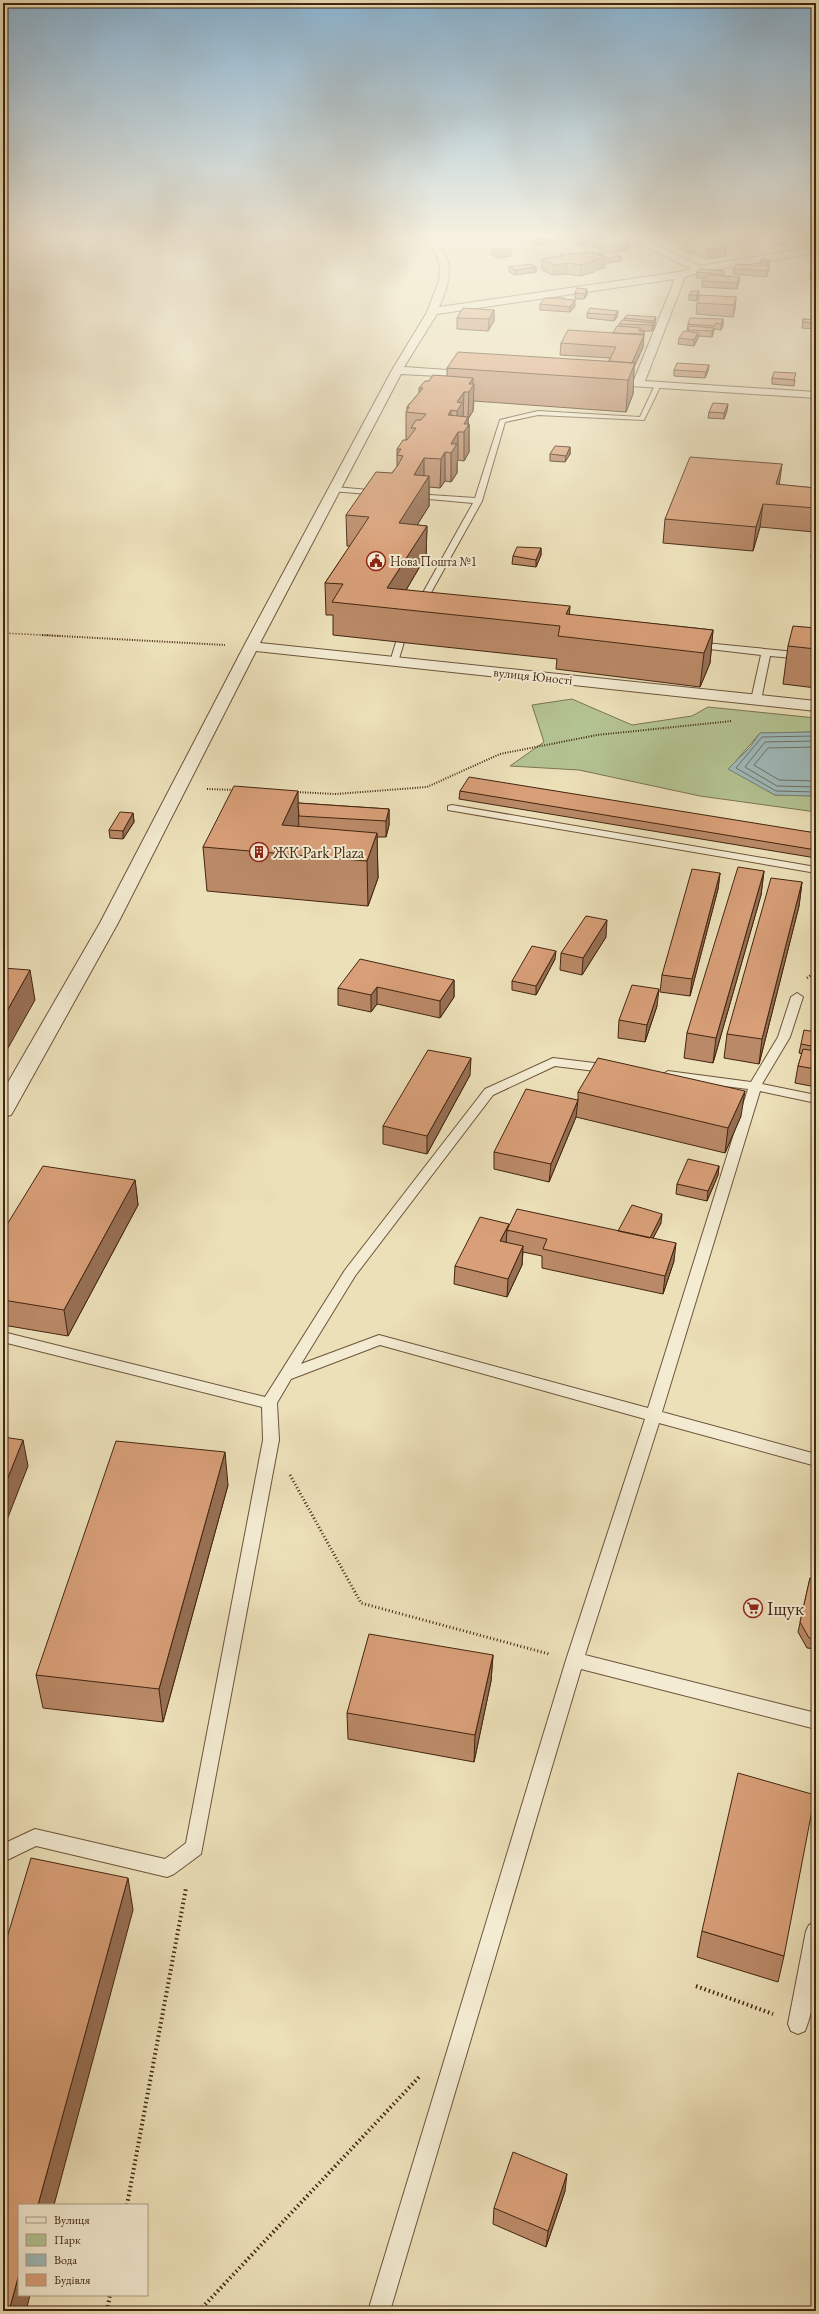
<svg xmlns="http://www.w3.org/2000/svg" width="819" height="2314" font-family="'EB Garamond',serif">
<style>
.green{fill:#b4c392;stroke:#7c7452}
.water{fill:#9ebaba;stroke:#7a7f76}
.lines{fill:none;stroke-linecap:round;stroke-linejoin:round}
.shore{stroke:#707066;stroke-width:1}
.service-casing{stroke:#6d543b;stroke-width:2}
.minor-casing{stroke:#6d543b;stroke-width:2}
.path-far4{stroke:#432611;stroke-width:1.5;stroke-dasharray:0.5 1;stroke-linecap:butt}
.path-far3{stroke:#432611;stroke-width:2;stroke-dasharray:1 1.5;stroke-linecap:butt}
.path-far2{stroke:#432611;stroke-width:2.5;stroke-dasharray:1 2;stroke-linecap:butt}
.path-far1{stroke:#432611;stroke-width:3;stroke-dasharray:1 2.5;stroke-linecap:butt}
.path{stroke:#432611;stroke-width:4;stroke-dasharray:1.5 3;stroke-linecap:butt}
.service{fill:#f3ebd2;fill-rule:evenodd}
.minor{fill:#f3ebd2;fill-rule:evenodd}
.wall{fill:#ba8967;stroke:#432611}
.shaded-wall{fill:#976f54;stroke:#432611}
.building{fill:#d89f78;stroke:#432611}
.labels{text-anchor:middle;dominant-baseline:central;stroke-width:4;stroke-linejoin:round;paint-order:stroke}
.far-poi-label{font-size:13px;fill:#432611;stroke:#f3ebd2;text-anchor:start}
.far-street-label{font-size:13px;fill:#432611;stroke:#f3ebd2}
.poi-label{font-size:16px;fill:#432611;stroke:#f3ebd2;text-anchor:start}
.near-poi-label{font-size:19px;fill:#432611;stroke:#f3ebd2;text-anchor:start}
</style>
<rect width="100%" height="100%" fill="#ece0b9"/>
<filter id="stains"><feTurbulence type="fractalNoise" baseFrequency=".005" numOctaves="4"/><feColorMatrix values="0 0 0 0 .2 0 0 0 0 .09 0 0 0 0 .02 0 0 0 .5 -.17"/></filter>
<radialGradient id="worn" r=".72"><stop offset=".6" stop-color="#630" stop-opacity="0"/><stop offset="1" stop-color="#630" stop-opacity=".3"/></radialGradient>
<path class="green" d="M572,699L632,725L692,716L708,707L816,718V732L760,733L729,769L775,795L816,796V812L700,796L579,770L510,766L544,742L532,705Z"/>
<path class="water" d="M816,732V796L775,795L728,769L750,747L760,733Z"/>
<g class="lines">
<path class="shore" d="M816,736L762,737L736,768L776,791L816,792
M816,741L765,742L745,767L777,786L816,787
M816,747L768,748L754,765L779,780L816,781"/>
<defs>
<path id="service" d="M658,383L661,385L644,420L538,415L505,422L482,501L423,607L416,609L415,607L473,503L418,498H415V494L475,498L500,420L538,411L640,417L655,385Z
M335,487L380,491L384,493L380,495L332,491L331,489Z
M400,639L404,642L398,662L391,664L390,662L396,642Z
M695,642L816,654V660L770,656L761,700L756,703L751,700L761,655L692,647L691,645Z
M452,805L816,867V873L448,810V806Z
M797,993L803,997L790,1037L762,1084L816,1095V1103L760,1091L662,1412L816,1454V1466L659,1423L585,1655L816,1713V1729L581,1669L390,2311H368L566,1660L645,1419L380,1345L291,1379L277,1403L279,1440L201,1854L174,1874L167,1877L36,1846L3,1862V1844L35,1829L165,1859L186,1843L263,1440L262,1407L3,1342V1332L265,1397L345,1270L485,1089L553,1058L611,1065L617,1069L611,1073L555,1066L493,1095L355,1276L301,1364L379,1335L648,1408L748,1089L668,1079L662,1075L668,1071L751,1082L778,1037L791,997Z
M816,1922C816,1958 819,1997 805,2031L798,2034L791,2031L788,2024L806,1931L809,1925Z"/>
<path id="minor" d="M422,238H432C456,259 451,280 439,307L679,272L691,269L628,238H640L700,266L816,247V253L701,272L685,277L645,381L816,392V398L600,384L598,382L604,379L634,380L675,279L437,314L404,367L477,372L483,375L477,378L401,374L260,643L816,701V711L256,651L118,923L14,1110L11,1115L3,1117V1091L100,923L244,646L392,370L426,314L439,281L440,266L436,253Z"/>
</defs>
<use href="#service" class="service-casing"/>
<use href="#minor" class="minor-casing"/>
<path class="path-far4" d="M3,633L61,636"/>
<path class="path-far3" d="M42,635L225,645
M207,789L236,790
M295,792L336,794L427,787L500,754L597,735L732,721"/>
<path class="path-far2" d="M807,978L816,971"/>
<path class="path-far1" d="M290,1475L361,1603L549,1654"/>
<path class="path" d="M696,1986L773,2014
M127,2205L186,1888
M107,2311L110,2295
M199,2311L420,2076"/>
<use href="#service" class="service"/>
<use href="#minor" class="minor"/>
</g>
<path class="wall" d="M524,238H568V239L539,245L524,240Z
M569,238H599V240L629,244V250L613,252L621,256V261L608,263L605,262L604,268L594,270V272L580,276L566,274L553,275L542,270V259L560,257V255L598,254V253L607,252L593,246V242L580,245L569,240Z
M705,238L726,256L707,259L684,251L685,241Z
M768,238H787L788,239L787,244L780,245L768,241Z
M492,250L511,256L497,258L492,255Z
M769,260L768,266L769,271L766,277L733,274L734,269L760,265V261Z
M509,267H536V272L515,275L509,272Z
M816,268V278H810L811,273Z
M724,271V276L740,277L739,282L737,289L702,287V281L705,278H696L697,272Z
M587,289V295L584,299H575V293Z
M699,291L698,297L696,301L689,300V295Z
M736,297L735,308L733,317L696,314L697,303Z
M564,299L575,306L570,312L540,310V304Z
M494,310V321L488,331L457,329V318Z
M618,311L617,317L614,321L587,318V313Z
M656,317L654,329L652,331H641H644L643,347L634,367L633,394L626,412L474,401L473,411L468,419V424H469V452L464,461L458,460L457,462V473L451,482L445,481L440,488L429,487V506L417,525L427,526L426,556L406,590L570,615L713,630L710,663L700,687L556,669L557,659L333,635V615H326L325,583L350,546H347L346,515L392,473L397,467V449L406,440V412L407,411V407L419,393V388L429,381L447,376V368L609,362L610,358L560,355L561,343L613,333L619,326V324L624,320V318Z
M723,319V325L721,330L715,329L714,331H713V334L712,337L698,336V338L694,346L678,344L679,338L688,332V330H687L688,324Z
M803,319L816,320V329L802,328Z
M709,365L708,371L705,378L674,376V370Z
M772,378L795,380L794,386L772,384Z
M727,411L724,419L708,418L709,412Z
M570,447V454L565,462L550,461V454Z
M780,485L816,488V533L814,532L760,527L753,551L663,543L665,519Z
M814,533H816V558L811,557Z
M541,548V555L536,567L512,564L513,556Z
M816,628V688L783,684L788,646Z
M460,791L816,833V858L459,799Z
M298,803L389,809V825L386,837H377L378,878L368,906L207,891L203,847Z
M133,813L134,822L123,839L110,838L109,830Z
M764,871L761,895L713,1063L684,1058L687,1033Z
M720,873L718,889L690,996L660,992L662,975Z
M802,882L799,906L759,1064L724,1058L727,1034Z
M606,937L582,975L560,970L561,953Z
M555,959L536,995L512,990V981Z
M454,980V997L440,1018L377,1004L371,1012L338,1005V988Z
M657,1006L645,1042L618,1038L619,1020Z
M816,1009V1023L814,1022Z
M816,1032V1087L795,1083L798,1066L802,1054L799,1053L801,1044Z
M470,1075L427,1154L383,1144V1126Z
M578,1092L741,1116L725,1153L576,1117L549,1182L494,1169V1152L578,1100Z
M719,1166L718,1175L707,1201L676,1194L677,1184Z
M135,1180L138,1205L68,1336L3,1325V1231Z
M661,1223L653,1238L674,1261L663,1294L542,1268V1256L523,1252L522,1265L507,1297L454,1284L455,1266L509,1226L618,1231Z
M228,1485L163,1722L43,1708L36,1675Z
M810,1578L816,1580V1649L807,1648L798,1632Z
M493,1655L491,1681L474,1762L348,1739L347,1713Z
M702,1931L784,1956L778,1982L697,1957Z
M565,2191L546,2247L493,2224L494,2208Z"/>
<path class="shaded-wall" d="M545,238H568V239L539,245V239Z
M586,238H599V242L593,241V242L580,245V239Z
M808,238H816L808,240Z
M788,239L787,244L780,245V240Z
M629,244V250L609,253L610,247Z
M727,246L726,256L707,259L708,249Z
M511,250V256L497,258V252Z
M621,256V261L608,263V258Z
M605,258L604,268L594,270V272L580,276L581,265L591,260Z
M769,260V265L767,267L768,262Z
M567,263L566,274L553,275L554,265Z
M769,266V271L766,277L767,271Z
M536,267V272L515,275V270Z
M740,277L739,282L737,289V283Z
M587,289V295L584,299L585,294Z
M699,291L698,297L696,301L697,295Z
M736,297L735,308L733,317L734,305Z
M575,300V306L570,312V307Z
M494,310V321L488,331L489,319Z
M618,311L617,317L614,321L615,315Z
M656,317L654,329L652,331L653,321Z
M723,319V325L721,330V324Z
M714,328L713,334L712,337V331Z
M644,331L643,347L634,367L633,394L626,412L628,380L632,363L642,339L643,334Z
M698,333V338L694,346V340Z
M709,365L708,371L705,378L706,372Z
M473,378V386L474,384L473,411L468,419L469,384Z
M464,392L463,419L458,432V460L457,462V473L451,482V444L457,434V402Z
M728,404L727,411L724,419V413Z
M451,410V438L448,415Z
M468,417V427L469,424V452L464,461V424Z
M570,447V454L565,462L566,456Z
M445,452V481L440,488L441,459Z
M424,458V484L429,476V506L399,554V523L414,475Z
M782,464L779,487L776,484Z
M763,504L760,527L753,551L756,527Z
M427,526L426,556L395,609L387,588Z
M541,548V555L536,567V560Z
M570,606L568,637L566,614Z
M713,630L710,663L700,687L704,653Z
M298,791L299,835L282,825Z
M389,809V825L386,837V821Z
M133,813L134,822L123,839V831Z
M377,833L378,878L368,906L367,861Z
M764,871L761,895L713,1063L716,1038Z
M720,873L718,889L690,996L692,979Z
M802,882L799,906L759,1064L762,1039Z
M607,920L606,937L582,975L583,958Z
M556,951L555,959L536,995V986Z
M30,970L35,1000L3,1057V1018Z
M454,980V997L440,1018V1001Z
M377,987V1004L371,1012V995Z
M659,989L657,1006L645,1042L647,1025Z
M471,1058L470,1075L427,1154V1136Z
M745,1091L741,1116L725,1153L728,1128Z
M578,1100L576,1117L549,1182L551,1164Z
M719,1166L718,1175L707,1201L708,1191Z
M135,1180L138,1205L68,1336L64,1310Z
M662,1214L661,1223L648,1248L649,1239Z
M509,1224V1231L507,1230L506,1246L500,1241Z
M676,1243L674,1261L663,1294L665,1276Z
M523,1246L522,1265L507,1297L508,1279Z
M23,1440L28,1466L3,1530V1490Z
M225,1452L228,1485L163,1722L159,1689Z
M493,1655L491,1681L474,1762L475,1735Z
M128,1878L133,1910L54,2205H38Z
M567,2174L565,2191L546,2247L548,2231Z
M19,2274V2295H30L26,2311H9Z"/>
<path class="building" d="M535,238H545L539,239Z
M608,238H614L629,244L610,247L593,241Z
M705,238H709L727,246L708,249L685,241Z
M776,238H787L788,239L780,240Z
M506,248L511,250L497,252L492,250Z
M611,251L621,256L608,258L598,253Z
M593,252L605,258L591,260L595,261L581,265L567,263L554,265L542,259L563,256L560,255Z
M762,259L769,260L768,262L760,261Z
M530,264L536,267L515,270L509,267Z
M736,264L769,266L767,271L734,269Z
M813,268H816V273H811Z
M699,269L724,271L722,274L697,272Z
M709,275L740,277L737,283L702,281Z
M577,288L587,289L585,294L575,293Z
M691,291H699L697,295H689Z
M700,295L736,297L734,305L697,303Z
M545,298H564L563,299L575,300L570,307L540,304Z
M463,308L494,310L489,319L457,318Z
M590,308L618,311L615,315L587,313Z
M627,315L656,317L653,321L624,318Z
M690,318L723,319L721,324L716,323L715,326L688,324Z
M803,319L816,320V323L803,322Z
M622,320L654,323L653,325L619,324Z
M617,326L641,328L639,331H644L643,334L613,333Z
M690,326L714,328L712,331L688,330Z
M568,330L644,335L632,363L609,361L616,347L561,343Z
M684,331L698,333L694,340L679,338Z
M458,352L635,363L628,380L447,368Z
M677,363L709,365L706,372L674,370Z
M774,372L796,373L794,380L772,378Z
M433,375L473,378L469,384H474L469,392H464L457,402L462,403L457,411L451,410L448,415L468,417L464,424H469L464,432H458L451,444H457L451,453L445,452L441,459L424,458L414,475L429,476L399,523L427,526L387,588L570,606L566,614L713,630L704,653L558,636L560,626L332,602L343,584L325,583L369,517L346,515L376,472L392,473L398,465L403,456L397,455L401,449H397L403,440H407L416,428H411L416,420H421L426,414L406,412L409,407H407L423,388H419L425,381H429Z
M713,403L728,404L724,413L709,412Z
M555,446L570,447L566,456L550,454Z
M690,457L782,464L776,484L816,488V508L763,504L756,527L665,519Z
M816,524V533H814Z
M517,547L541,548L536,560L513,556Z
M793,626L816,628V649L788,646Z
M469,777L816,833V850L460,791Z
M234,786L298,791L282,825L377,833L367,861L203,847Z
M298,803L389,809L386,821L299,816Z
M120,812L133,813L123,831L109,830Z
M738,867L764,871L716,1038L687,1033Z
M692,869L720,873L692,979L662,975Z
M771,878L802,882L762,1039L727,1034Z
M586,916L607,920L583,958L561,953Z
M532,946L556,951L536,986L512,981Z
M360,959L454,980L440,1001L377,987L371,995L338,988Z
M3,968L30,970L3,1018Z
M632,985L659,989L647,1025L619,1020Z
M804,1030L816,1032V1047L801,1044Z
M803,1049L816,1051V1069L798,1066Z
M428,1050L471,1058L427,1136L383,1126Z
M598,1058L745,1091L728,1128L578,1092Z
M526,1089L578,1100L551,1164L494,1152Z
M688,1159L719,1166L708,1191L677,1184Z
M43,1166L135,1180L64,1310L3,1300V1231Z
M632,1205L662,1214L650,1238L618,1231Z
M517,1209L676,1243L665,1276L543,1249L547,1239L507,1230Z
M480,1217L509,1224L500,1241L523,1246L508,1279L455,1266Z
M3,1437L23,1440L3,1490Z
M116,1441L225,1452L159,1689L36,1675Z
M810,1578L816,1580V1639L809,1638L800,1622Z
M369,1634L493,1655L475,1735L347,1713Z
M738,1773L815,1795L784,1956L702,1931Z
M31,1858L128,1878L38,2205H19V2274L9,2311H3V1951Z
M513,2152L567,2174L548,2231L494,2208Z"/>
<linearGradient id="sky" x2="0" y2="1"><stop stop-color="#8ab6d6"/><stop offset="0.42" stop-color="#f6f1e0"/><stop offset="1" stop-color="#f6f1e0" stop-opacity="0"/></linearGradient>
<rect width="819" height="562" fill="url(#sky)"/>
<defs>
<symbol id="civic-ring" viewBox="-11 -11 22 22"><circle r="9.5" fill="#f3ebd2" stroke="#8f2418" stroke-width="1.5"/><path d="M-.6-6.5H3V-4.5H.6V-3L4-1V1h2V6H-6V1h2V-1L-.6-3ZM-1.2 2.5V6h2.4V2.5Z" fill="#8f2418"/></symbol>
<symbol id="building-ring" viewBox="-11 -11 22 22"><circle r="9.5" fill="#f3ebd2" stroke="#8f2418" stroke-width="1.5"/><path d="M-4-6H4V6H1V3H-1V6H-4ZM-2.5-4.3h1.7v1.8h-1.7ZM.8-4.3h1.7v1.8H.8ZM-2.5-1h1.7V.8h-1.7ZM.8-1h1.7V.8H.8Z" fill="#8f2418"/></symbol>
<symbol id="supermarket-ring" viewBox="-11 -11 22 22"><circle r="9.5" fill="#f3ebd2" stroke="#8f2418" stroke-width="1.5"/><path d="M-6-5.5h2.5l.6 2H6L4.5 2H-2.5L-4.4-4H-6ZM-1.5 3.2a1.3 1.3 0 1 0 .1 0ZM3 3.2a1.3 1.3 0 1 0 .1 0Z" fill="#8f2418"/></symbol>
</defs>
<g fill-rule="evenodd">
<use href="#civic-ring" x="365" y="550" width="22" height="22"/>
<use href="#building-ring" x="248" y="841" width="22" height="22"/>
<use href="#supermarket-ring" x="742" y="1597" width="22" height="22"/>
</g>
<g class="labels">
<g class="far-poi-label">
<text x="390" y="561">Нова Пошта №1</text>
</g>
<g class="far-street-label">
<text transform="translate(533 676) rotate(6)">вулиця Юності</text>
</g>
<g class="poi-label">
<text x="273" y="852">ЖК Park Plaza</text>
</g>
<g class="near-poi-label">
<text x="767" y="1608">Іщук</text>
</g>
</g>
<rect width="819" height="2314" fill="none" stroke="#ece0b9" stroke-width="16"/>
<rect x="4" y="4" width="811" height="2306" fill="none" stroke="#432611" stroke-width="2"/>
<rect x="8" y="8" width="803" height="2298" fill="none" stroke="#432611"/>
<rect x="18" y="2204" width="130" height="92" fill="#f3ebd2" stroke="#ad9c85"/>
<rect x="26" y="2217" width="20" height="6" fill="#f3ebd2" stroke="#ad9c85"/>
<text x="54" y="2224" font-size="12" fill="#432611">Вулиця</text>
<rect x="26" y="2234" width="20" height="12" fill="#b4c392" stroke="#ad9c85"/>
<text x="54" y="2244" font-size="12" fill="#432611">Парк</text>
<rect x="26" y="2254" width="20" height="12" fill="#9ebaba" stroke="#ad9c85"/>
<text x="54" y="2264" font-size="12" fill="#432611">Вода</text>
<rect x="26" y="2274" width="20" height="12" fill="#d89f78" stroke="#ad9c85"/>
<text x="54" y="2284" font-size="12" fill="#432611">Будівля</text>
<rect width="100%" height="100%" filter="url(#stains)"/>
<rect width="100%" height="100%" fill="url(#worn)"/>
</svg>
